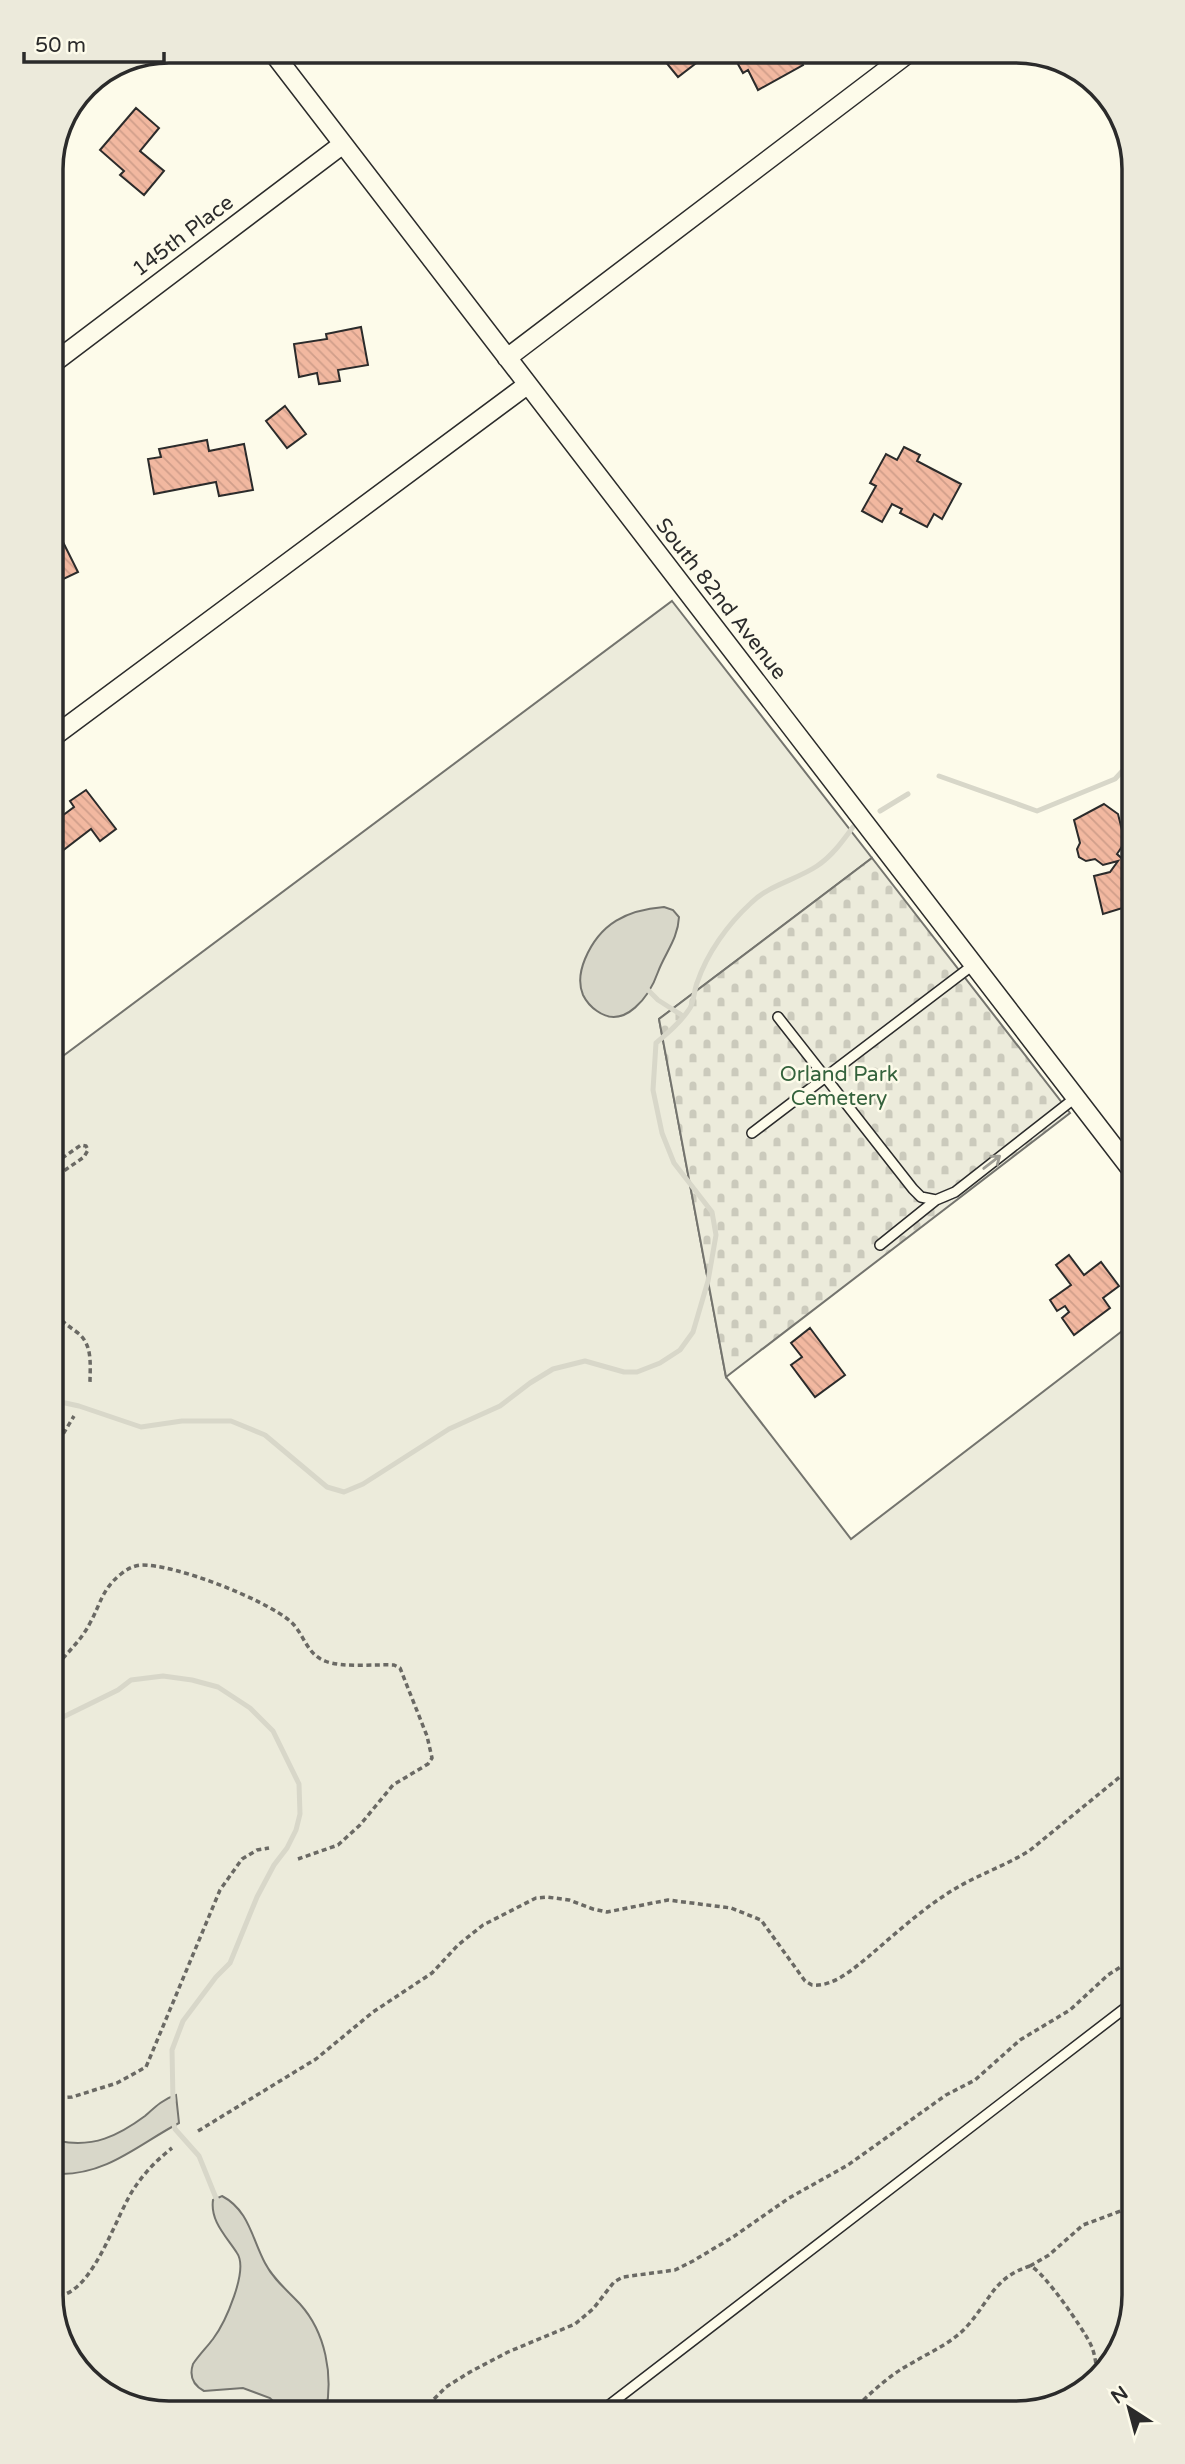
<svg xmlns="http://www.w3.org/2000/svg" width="1185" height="2464" font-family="'Varela Round',sans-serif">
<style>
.green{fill:#ecebdb;stroke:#74746e;stroke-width:2}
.cemetery{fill:url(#cemetery-stones);stroke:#74746e;stroke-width:2}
.water{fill:#d8d7c9;stroke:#74746e;stroke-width:2}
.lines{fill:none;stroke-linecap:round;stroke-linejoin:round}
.stream{stroke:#d8d7c9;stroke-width:5}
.building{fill:url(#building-back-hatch);stroke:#2b2b2b;stroke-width:2}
.lane-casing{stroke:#2b2b2b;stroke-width:12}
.street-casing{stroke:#2b2b2b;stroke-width:21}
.path{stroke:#6a6964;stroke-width:3.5;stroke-dasharray:5 3.5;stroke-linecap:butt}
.lane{stroke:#fdfbea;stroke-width:9}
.street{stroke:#fdfbea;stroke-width:18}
.oneway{stroke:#9e9d94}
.labels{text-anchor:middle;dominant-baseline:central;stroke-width:5;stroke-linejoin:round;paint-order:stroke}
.street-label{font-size:21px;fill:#2b2b2b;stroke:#fdfbea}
.park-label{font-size:21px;fill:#34623c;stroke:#fdfbea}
.rim{fill:none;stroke:#2b2b2b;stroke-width:3.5}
</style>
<defs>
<pattern id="cemetery-stones" width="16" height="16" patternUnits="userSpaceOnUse" patternTransform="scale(1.75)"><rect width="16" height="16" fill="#ecebdb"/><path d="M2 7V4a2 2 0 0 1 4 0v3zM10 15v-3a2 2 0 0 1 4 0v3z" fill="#cbcabc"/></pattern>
<pattern id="building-back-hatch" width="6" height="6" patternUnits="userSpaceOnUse" patternTransform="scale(1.75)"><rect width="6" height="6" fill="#f2b8a0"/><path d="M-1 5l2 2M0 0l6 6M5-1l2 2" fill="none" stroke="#d09e8a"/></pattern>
</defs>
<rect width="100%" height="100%" fill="#fdfbea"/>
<path class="green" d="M672,601L872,858L659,1019L726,1377L851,1539L1130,1325L1134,2296L1114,2361L1061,2404L162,2413L103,2393L60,2340L55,1062Z"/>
<path class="cemetery" d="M872,858L1070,1113L726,1377L659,1019Z"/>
<path class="water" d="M664,907L673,910L679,917C678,939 665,953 658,972C650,995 625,1031 597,1011C591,1007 586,1001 583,995C578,983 580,971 585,959C600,923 627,910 664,907Z
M176,2095L179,2123C139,2144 107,2175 59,2174V2141C93,2148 118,2136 145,2116C155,2107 163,2099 176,2095Z
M222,2196C249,2210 252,2239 265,2263C273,2279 288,2291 300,2304C326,2333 333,2375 326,2411L284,2412L270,2398L243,2388L204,2391C193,2385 189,2376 193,2364C199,2355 207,2347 213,2339C225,2323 249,2270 237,2253C226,2236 210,2221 213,2200Z"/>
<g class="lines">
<path class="stream" d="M939,776L1037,811L1115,779L1128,765
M880,811L908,794
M644,986L658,1000L683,1016
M56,1401L79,1406L141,1427L182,1421H231L265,1435L327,1487L344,1492L363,1484L449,1429L500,1406L530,1383L553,1369L585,1361L624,1372H637L660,1363L680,1350L693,1332L708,1281L716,1235L712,1212L674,1163L662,1133L653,1090L656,1043C668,1033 681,1022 690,1008C694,1001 694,991 697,983C707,953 728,924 751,903C769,885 796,880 817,866C832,856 842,842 853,827
M57,1720L118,1690L131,1680L163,1676L192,1680L218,1687L250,1708L273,1731L299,1784L300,1814L296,1830L287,1848L274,1865L257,1897L230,1963L216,1977L183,2021L172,2050L173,2101
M173,2121L175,2129L199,2156L218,2203"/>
</g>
<path class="building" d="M797,53L803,65L758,90L748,70L743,73L734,57L739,54Z
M672,54H708L678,77L664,60Z
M136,108L159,128L140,151L164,171L144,195L120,175L124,171L100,150Z
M361,327L368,365L338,370L340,381L319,384L317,373L299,377L294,344L327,339L326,334Z
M285,406L306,434L287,448L266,421Z
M207,440L209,451L244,444L253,490L219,496L216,482L154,494L148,459L161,457L159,449Z
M904,447L920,455L917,461L961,484L942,519L934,514L927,527L900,513L902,509L892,504L882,522L862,511L876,486L870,483L886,454L897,460Z
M58,532L78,572L53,584L52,535Z
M86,790L116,829L100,841L91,829L57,855L54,850V822L74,807L70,801Z
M1104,804L1118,814L1125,842L1117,854L1128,864L1129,906L1103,914L1094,876L1110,872L1118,861L1103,865L1095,859L1086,861L1079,857L1077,849L1080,843L1074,820Z
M1069,1255L1084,1275L1101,1262L1119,1286L1103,1298L1110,1308L1074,1335L1062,1318L1069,1312L1065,1306L1057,1311L1050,1300L1071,1285L1056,1265Z
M810,1328L845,1375L815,1397L791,1365L802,1357L791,1343Z"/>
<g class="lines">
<defs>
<path id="lane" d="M778,1017L913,1189L921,1197L936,1200
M752,1133L973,965
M880,1245L936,1200L955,1192L1075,1098
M604,2409L1133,2002"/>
<path id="street" d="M277,58L1130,1168
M507,358L910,52
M52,364L343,144
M53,737L527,385"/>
</defs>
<use href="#lane" class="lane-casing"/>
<use href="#street" class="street-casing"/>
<path class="path" d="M55,1163L81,1145L86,1146L88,1150L84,1157L55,1177
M56,1314C62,1322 70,1327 78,1333C93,1345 90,1365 90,1383
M59,1441L74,1416
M57,1665C69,1651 82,1639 90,1623C101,1603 102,1589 121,1574C127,1569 133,1566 141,1565C175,1564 264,1599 290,1621C304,1633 306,1654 325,1661C342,1668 375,1664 394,1665L400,1668L427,1736L432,1758L428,1764L393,1785L360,1825L338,1845L298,1859
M59,2098L72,2097L117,2083L146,2067L220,1890L242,1859L257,1850L269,1848
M198,2131L316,2059L373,2012L432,1973L458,1945L483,1925L536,1898L547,1897L569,1900L593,1909L607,1912L668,1900L731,1908L761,1920L805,1981L812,1985C833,1987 852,1970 868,1957C895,1934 922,1909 953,1890C977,1875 1005,1866 1029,1851L1132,1767
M1030,2266L1049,2255L1083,2225L1134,2206
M59,2296C95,2290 116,2214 135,2187C145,2172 158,2159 172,2148
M1050,2405L1062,2393L1080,2389
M857,2406C874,2390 891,2374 912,2363C932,2351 954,2342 969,2324C991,2298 995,2277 1030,2266C1043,2270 1083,2329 1090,2343C1095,2353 1096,2363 1097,2375
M422,2411L446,2387L470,2372L508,2352L575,2324L593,2309L614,2282L623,2277L675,2270L693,2261L733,2237L789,2198L848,2165L946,2095L975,2080L1020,2040L1070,2010L1108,1975L1133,1959"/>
<use href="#lane" class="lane"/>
<use href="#street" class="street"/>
</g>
<defs><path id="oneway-shaft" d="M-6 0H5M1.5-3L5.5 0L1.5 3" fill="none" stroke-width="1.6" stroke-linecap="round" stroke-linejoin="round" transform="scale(1.75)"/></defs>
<use class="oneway" href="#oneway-shaft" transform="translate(992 1162) rotate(-38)"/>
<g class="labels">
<g class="street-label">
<text transform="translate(183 236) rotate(-37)">145th Place</text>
<text transform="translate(721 599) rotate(52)">South 82nd Avenue</text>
</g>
<g class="park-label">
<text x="839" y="1074">Orland Park<tspan x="839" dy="24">Cemetery</tspan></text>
</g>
</g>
<path d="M0 0H1185V2464H0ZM169 63H1016A106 106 0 0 1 1122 169V2295A106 106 0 0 1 1016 2401H169A106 106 0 0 1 63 2295V169A106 106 0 0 1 169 63Z" fill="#eceadb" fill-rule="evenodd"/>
<path class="rim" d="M169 63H1016A106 106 0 0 1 1122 169V2295A106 106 0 0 1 1016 2401H169A106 106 0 0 1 63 2295V169A106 106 0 0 1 169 63Z"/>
<g transform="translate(1129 2408) rotate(324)" stroke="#fdfbea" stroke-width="5" paint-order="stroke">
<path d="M0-5L12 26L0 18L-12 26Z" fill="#2b2b2b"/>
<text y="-10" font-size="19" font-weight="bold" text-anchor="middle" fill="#2b2b2b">N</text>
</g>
<path d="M24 52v10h140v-10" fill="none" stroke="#2b2b2b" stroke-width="3.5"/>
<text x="35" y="52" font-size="21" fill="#2b2b2b" stroke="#fdfbea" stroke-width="5" paint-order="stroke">50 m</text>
</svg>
